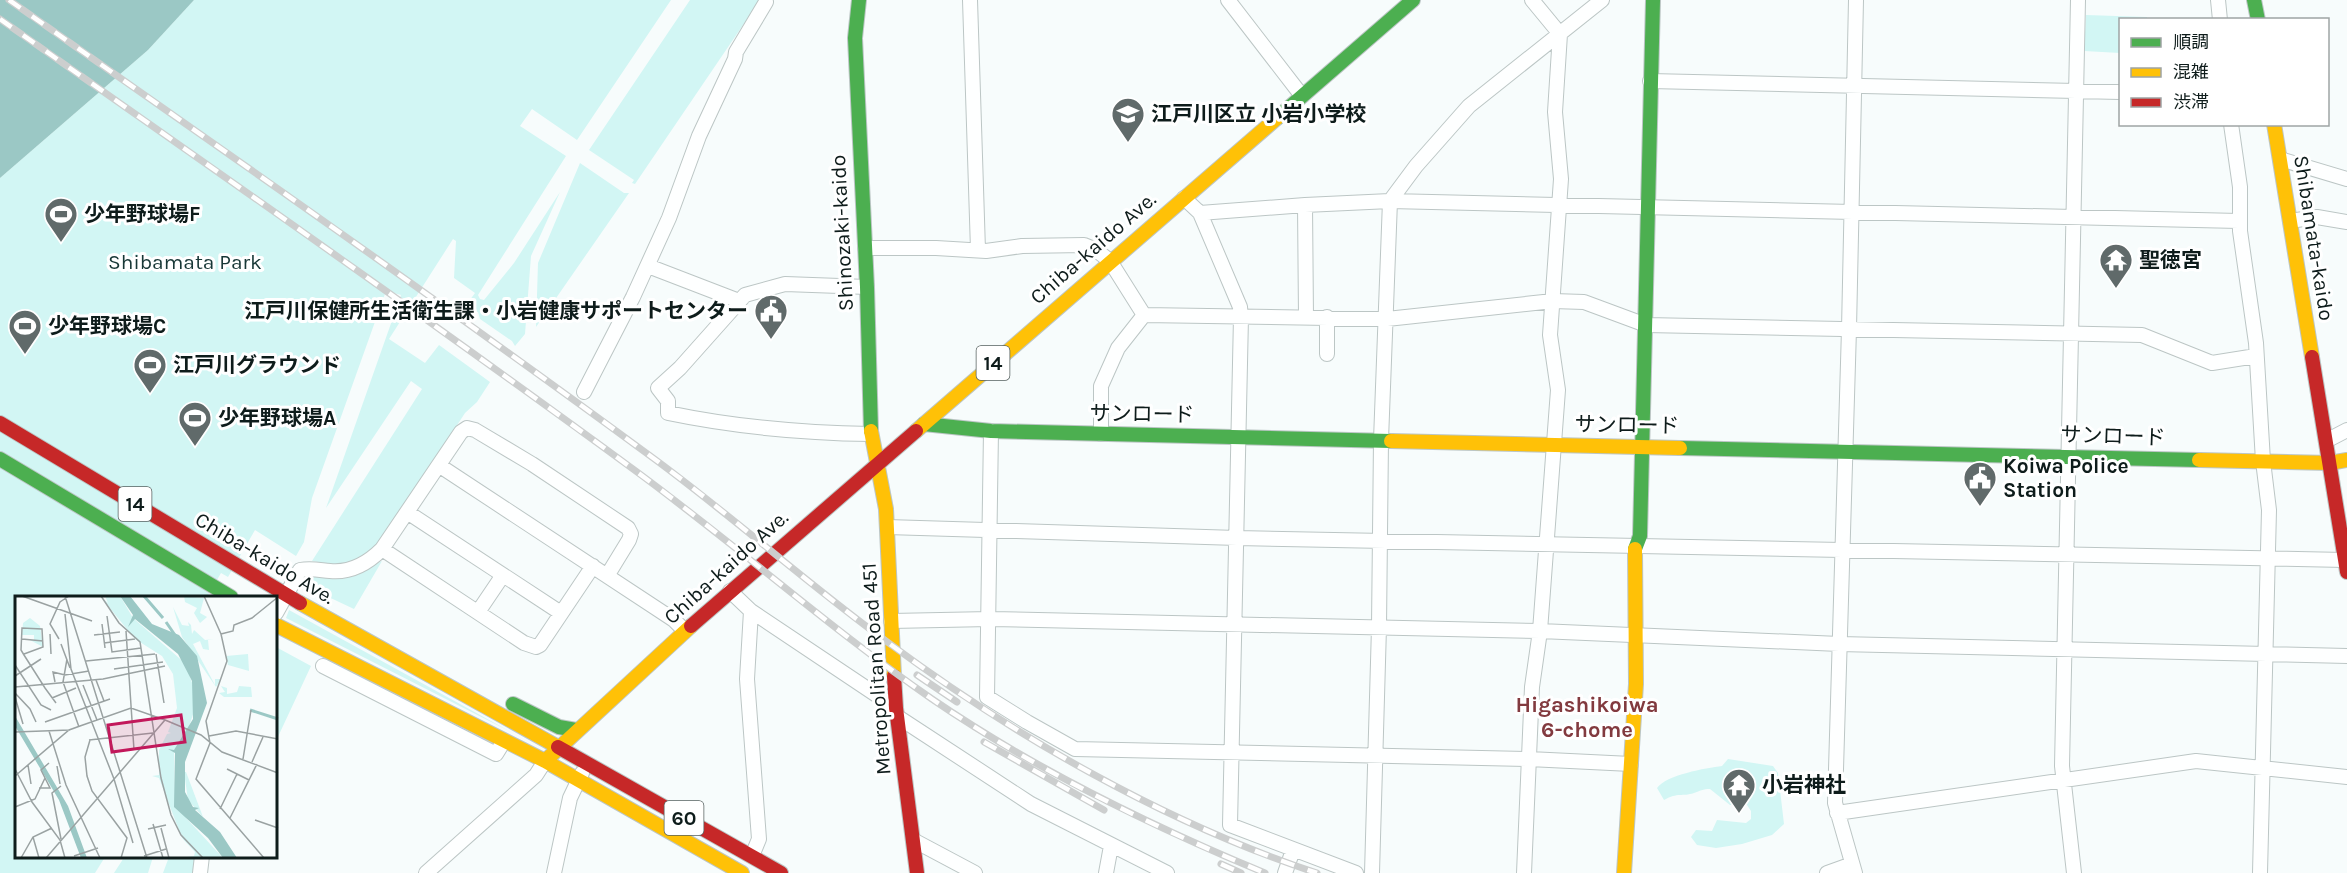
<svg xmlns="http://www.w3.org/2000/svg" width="2347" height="873" font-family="Karla,'Noto Sans JP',sans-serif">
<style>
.green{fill:#d2f6f4}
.water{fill:#9bc8c5}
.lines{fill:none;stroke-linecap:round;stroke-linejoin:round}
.street-casing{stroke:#bcc6c5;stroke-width:16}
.fast-casing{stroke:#bcc6c5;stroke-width:16}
.slow-casing{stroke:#bcc6c5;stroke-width:16}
.jam-casing{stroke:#bcc6c5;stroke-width:16}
.street{stroke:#feffff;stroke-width:14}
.fast{stroke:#4caf50;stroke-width:14}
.slow{stroke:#ffc107;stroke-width:14}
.jam{stroke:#c62828;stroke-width:14}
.rail-casing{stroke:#cccece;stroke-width:7}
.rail{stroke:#fff;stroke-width:4.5;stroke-dasharray:14;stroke-linecap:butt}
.labels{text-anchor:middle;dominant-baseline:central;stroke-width:6;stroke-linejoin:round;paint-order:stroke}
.shield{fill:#fff;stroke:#56605f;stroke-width:1.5}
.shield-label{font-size:20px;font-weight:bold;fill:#0e1c1b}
.poi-label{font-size:21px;font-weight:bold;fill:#0e1c1b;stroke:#fff;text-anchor:start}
.street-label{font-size:21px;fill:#0e1c1b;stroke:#fff}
.park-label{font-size:21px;fill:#173736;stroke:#fff}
.neighbourhood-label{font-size:22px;font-weight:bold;fill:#823a3f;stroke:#fff}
.inset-river{fill:none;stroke:#9bc8c5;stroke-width:3}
.inset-road{fill:none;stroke:#9aa2a2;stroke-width:1.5}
.view{fill:#c2185b;fill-opacity:0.15;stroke:#c2185b;stroke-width:3}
.inset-edge{fill:none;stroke:#0e1c1b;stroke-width:3}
</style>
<rect width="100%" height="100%" fill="#f7fcfc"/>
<path class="green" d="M194,0H671L577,140L532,109L520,126L566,156L478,295L480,299L484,300L514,263L560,192L531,256L525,334L515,346L512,341L480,319L478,312L464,308L475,293L454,278L456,241L453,239L389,339L425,363L439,345L490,382L477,402L465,413L404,506L372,551L346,564L336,565L312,561L422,389L411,381L326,508L401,295L386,291L312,498L304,542L296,556L255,530L228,577L221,573L207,597H16V856L105,857L95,873H0V178L148,50Z
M690,0H760L635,184L632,183L634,180L589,150Z
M2086,15L2147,17V19L2120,20V53L2084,51Z
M580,163L624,193H629L536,327L538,263Z
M382,561L354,609L303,585L311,575C329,580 348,581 365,571C371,568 376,563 382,561Z
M289,610L511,732L286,618Z
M276,647L311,666L276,741Z
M1728,759L1773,766L1778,773L1784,824L1772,835L1742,844L1716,848L1697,845L1691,837L1696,830L1712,831L1717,820L1746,823L1751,819V811L1747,805H1730L1710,789C1703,789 1700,791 1694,793C1682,797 1678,792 1664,800L1657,788C1666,775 1706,768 1722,766Z
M125,856L153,857L148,873H114Z
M169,857H198L196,873H163Z"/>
<path class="water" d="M0,0H194L148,50L0,178Z"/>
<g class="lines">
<defs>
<path id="street" d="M970,0L978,250
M1228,0L1302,96
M2218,0L2220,20
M1650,81L2120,92
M2231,124L2240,187V231L2256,343L2263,461L2269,510L2260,873
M2280,159L2347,179
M1184,198L1200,213L1305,205L1390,201L2239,221
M1305,205L1306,317
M1200,213L1240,307L1241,317L1230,825L1356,873
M2290,221L2317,217L2347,222
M865,248H936L986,251L1022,246L1084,245L1096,250L1110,261L1144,315L1387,319L1553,301L1584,302L1646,325L2142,335L2212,363L2256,356
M648,266L739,301
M867,287L785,284L745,295L680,368L658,388L668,401V413C735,427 803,433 871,434
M1327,317V354
M584,392L633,297L669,218L699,136L735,59L736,52L766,2
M991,431L987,697L1027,722L1075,749L1529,759L1631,764
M1101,434V386L1118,348L1144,315
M2326,441L2347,430
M440,466L674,620L685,631
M407,512L561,613
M887,527L1237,538L2345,560
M382,549L524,643L536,647L540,645L593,566
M730,591L751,611L896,708
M751,611L747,679L759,839L752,856
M478,612L503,575
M276,613L300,570C311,568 319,570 330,571C350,573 368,563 382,549L461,432L467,428L475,430L532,464L628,528L631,534L629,540L607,576
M891,621L990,619L1540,631L1839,644L2347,656
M323,666L496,754L504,741
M898,717L1031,804L1167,873
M1837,813L2196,761L2347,777
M913,840L975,873
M200,873L202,856
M426,873L536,775L545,761
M554,873L570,798L582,773
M1106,873L1111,846
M1285,873L1293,850
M1372,873L1379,627L1381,440L1390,201L1416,166L1469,106L1602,0
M1524,873L1532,687L1540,631L1558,390L1550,335L1561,179L1555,112L1560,34L1532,0
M1827,873L1852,864
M1855,873L1835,803L1849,329L1856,0
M2074,873L2062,766L2078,0"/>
<path id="fast" d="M859,0L855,38L867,287L871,431
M2254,0L2258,20
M1277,118L1413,0
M924,424L991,431L1391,441
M1680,448L2199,460
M0,459L231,597
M1635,549L1640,536L1653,0
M513,704L559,727L576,730"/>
<path id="slow" d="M2274,124L2312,357
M871,431L886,509L894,676
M916,431L1277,118
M1391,441L1680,448
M2199,460L2330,463L2347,460
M300,603L558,747
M276,625L545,761L691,626
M545,761L742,873
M1624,873L1636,684L1635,549"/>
<path id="jam" d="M2312,357L2347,572
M0,423L300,603
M691,626L916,431
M894,676L896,708L917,873
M558,747L781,873"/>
</defs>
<use href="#street" class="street-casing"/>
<use href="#fast" class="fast-casing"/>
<use href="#slow" class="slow-casing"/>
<use href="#jam" class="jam-casing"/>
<use href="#street" class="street"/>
<use href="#fast" class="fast"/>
<use href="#slow" class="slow"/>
<use href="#jam" class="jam"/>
<defs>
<path id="rail" d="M9,0C223,150 438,300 649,455C730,514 805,582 886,641C1014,736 1165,823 1317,873
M0,19C212,168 424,316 633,469C734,543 828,627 932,699C1036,770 1149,825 1265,873
M917,675L957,702
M984,742L1104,810
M1221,864L1241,873"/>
</defs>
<use href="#rail" class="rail-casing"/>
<use href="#rail" class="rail"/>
</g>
<defs>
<symbol id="school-pin" viewBox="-11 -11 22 30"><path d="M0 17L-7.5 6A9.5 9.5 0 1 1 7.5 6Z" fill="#606a6a" stroke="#fff"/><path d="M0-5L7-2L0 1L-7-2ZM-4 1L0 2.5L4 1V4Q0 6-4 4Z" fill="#fff"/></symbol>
<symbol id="stadium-pin" viewBox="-11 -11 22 30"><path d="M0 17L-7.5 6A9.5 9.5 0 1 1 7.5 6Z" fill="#606a6a" stroke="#fff"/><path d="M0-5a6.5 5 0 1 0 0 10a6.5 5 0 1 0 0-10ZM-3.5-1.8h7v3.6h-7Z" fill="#fff"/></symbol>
<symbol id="temple-pin" viewBox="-11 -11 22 30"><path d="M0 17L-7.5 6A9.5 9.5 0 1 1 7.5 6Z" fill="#606a6a" stroke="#fff"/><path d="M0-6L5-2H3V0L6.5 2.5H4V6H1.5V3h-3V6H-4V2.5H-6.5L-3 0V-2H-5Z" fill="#fff"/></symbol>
<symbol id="civic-pin" viewBox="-11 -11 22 30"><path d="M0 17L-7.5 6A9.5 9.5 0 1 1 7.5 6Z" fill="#606a6a" stroke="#fff"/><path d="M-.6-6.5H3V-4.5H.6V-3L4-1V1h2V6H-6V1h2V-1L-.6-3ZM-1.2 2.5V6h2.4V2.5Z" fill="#fff"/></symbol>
</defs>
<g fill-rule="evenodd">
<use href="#school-pin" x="1109" y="95" width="38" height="52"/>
<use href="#stadium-pin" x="42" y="195" width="38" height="52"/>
<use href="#temple-pin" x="2097" y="241" width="38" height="52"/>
<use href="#civic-pin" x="752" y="292" width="38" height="52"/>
<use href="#stadium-pin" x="6" y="307" width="38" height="52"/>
<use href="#stadium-pin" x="131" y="346" width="38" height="52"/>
<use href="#stadium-pin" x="176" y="399" width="38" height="52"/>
<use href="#civic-pin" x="1961" y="459" width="38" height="52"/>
<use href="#temple-pin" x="1720" y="766" width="38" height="52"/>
</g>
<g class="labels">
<g class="shield">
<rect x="976.5" y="346" width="33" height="34" rx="4.5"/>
<rect x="118.5" y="487" width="33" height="34" rx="4.5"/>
<rect x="664.5" y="801" width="39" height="34" rx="4.5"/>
</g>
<g class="shield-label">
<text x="993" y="363">14</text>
<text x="135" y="504">14</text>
<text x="684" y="818">60</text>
</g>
<g class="poi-label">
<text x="1151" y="114">江戸川区立 小岩小学校</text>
<text x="84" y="214">少年野球場F</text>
<text x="2139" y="260">聖徳宮</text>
<text x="748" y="311" text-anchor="end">江戸川保健所生活衛生課・小岩健康サポートセンター</text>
<text x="48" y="326">少年野球場C</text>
<text x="173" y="365">江戸川グラウンド</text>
<text x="218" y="418">少年野球場A</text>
<text x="2003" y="466">Koiwa Police<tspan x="2003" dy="24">Station</tspan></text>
<text x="1762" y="785">小岩神社</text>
</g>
<g class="street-label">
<text transform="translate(842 233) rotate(-93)">Shinozaki-kaido</text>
<text transform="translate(2314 238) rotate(81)">Shibamata-kaido</text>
<text transform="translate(1093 248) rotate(-41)">Chiba-kaido Ave.</text>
<text transform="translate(1142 414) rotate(1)">サンロード</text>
<text transform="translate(1627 425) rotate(1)">サンロード</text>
<text transform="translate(2113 436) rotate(2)">サンロード</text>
<text transform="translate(265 558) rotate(31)">Chiba-kaido Ave.</text>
<text transform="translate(726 567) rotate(-42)">Chiba-kaido Ave.</text>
<text transform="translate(876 669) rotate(-94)">Metropolitan Road 451</text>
</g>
<g class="park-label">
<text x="185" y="262">Shibamata Park</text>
</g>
<g class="neighbourhood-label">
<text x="1587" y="705">Higashikoiwa<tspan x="1587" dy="25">6-chome</tspan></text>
</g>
</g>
<g transform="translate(15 596)">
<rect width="262" height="262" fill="#f7fcfc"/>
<path d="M85,0L93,7L90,0H105L118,22L171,68L179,93V115L173,134L159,155L160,202L172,223L208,262H165L179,260L180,256L167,242L144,182L137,180L144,179V154L152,138L156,137L153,136L162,112L158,78L147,60L120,43ZM169,0L189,2L185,17L192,21L185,27L179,17L182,12L170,6ZM158,11L167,29L174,30L173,26L176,29L177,38L179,34L190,44L199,43L193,44L194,54L188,53L185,45L178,48L200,89V83H206L201,91L167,41ZM15,22L25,30L28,51L15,44H19V39H7L8,27ZM233,58L234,75L213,69L211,60ZM206,90L212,92V98L222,96L224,90L236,91L237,101H209L204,97L210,96ZM169,176H171L188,221L173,204Z" fill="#d2f6f4"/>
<path d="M105,0H115L137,28L164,39L182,60L192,107L170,166V196L178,211L184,212L180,214L205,236L222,262H208L193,242L159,211L160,157L153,153L159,154L178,123L177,85L163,58L120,23L113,31L118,19ZM0,120L53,210L72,262H66L44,204L0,130Z" fill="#9bc8c5"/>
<path class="inset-river" d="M129,0L148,22M151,26L162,42M235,114L263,123"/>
<path class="inset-road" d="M7,0L77,25M50,0L132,262M86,0L104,27L125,46L146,182L156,219L166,239L188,262M189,0L206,38L212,65L191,125L195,147L181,183L249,262M50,18L56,73L99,183L118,247M92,20L97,56L126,52M87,28L90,52M111,35L119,154M35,38L36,58M206,38L218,35L219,29L237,22L263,1M79,39L105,36M7,43L28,45M44,43L35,28L45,6L54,0M89,47L120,43M46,48L55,72M9,58L28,51L27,33L7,32L6,54L9,59L30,92L41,107M141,58L149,107M52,63L48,86L64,131M71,65L140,58M0,69L26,109L36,114M99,73L148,66M0,80L26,63M81,84L89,105M40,86L38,76L50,79L74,75M68,89L82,124M0,91L88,83L150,70M0,97L15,113L21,126M0,101L8,128M37,102L61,92M30,126L95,103M34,135L51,189L85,262M0,136L55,134M194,140L221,135L263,143M74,144L138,137M75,144L70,161L72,180L77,195L112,242L106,262M228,163L236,114M237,166L248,141M13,169L16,188M42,170L45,188M0,173L17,206L45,244L50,262M212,173L234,184M0,180L54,134L65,130L116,112L150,124M46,190L37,197L46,243M24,192H35L26,174L34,167M0,211L20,203L30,182M205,213L222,178M215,222L242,168M240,224L263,232M138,228L148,262M146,232L154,262M133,233L151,229M18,241L24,262M59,260L83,252M129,260L151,253M6,262L18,241L37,232M31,262L150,124L186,139L207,156L263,177"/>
<path class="view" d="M166,119L170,146L97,156L93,129Z"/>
<rect width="262" height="262" class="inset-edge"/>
</g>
<rect x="2119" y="18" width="210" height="108" fill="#ffffff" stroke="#9fa4a4" stroke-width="1.5"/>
<rect x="2131" y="38" width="30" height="9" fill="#4caf50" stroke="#9fa4a4" stroke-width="1.5"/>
<text x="2173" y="48" font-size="18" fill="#0e1c1b">順調</text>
<rect x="2131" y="68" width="30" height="9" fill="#ffc107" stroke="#9fa4a4" stroke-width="1.5"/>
<text x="2173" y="78" font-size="18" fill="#0e1c1b">混雑</text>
<rect x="2131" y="98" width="30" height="9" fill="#c62828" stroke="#9fa4a4" stroke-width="1.5"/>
<text x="2173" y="108" font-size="18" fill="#0e1c1b">渋滞</text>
</svg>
